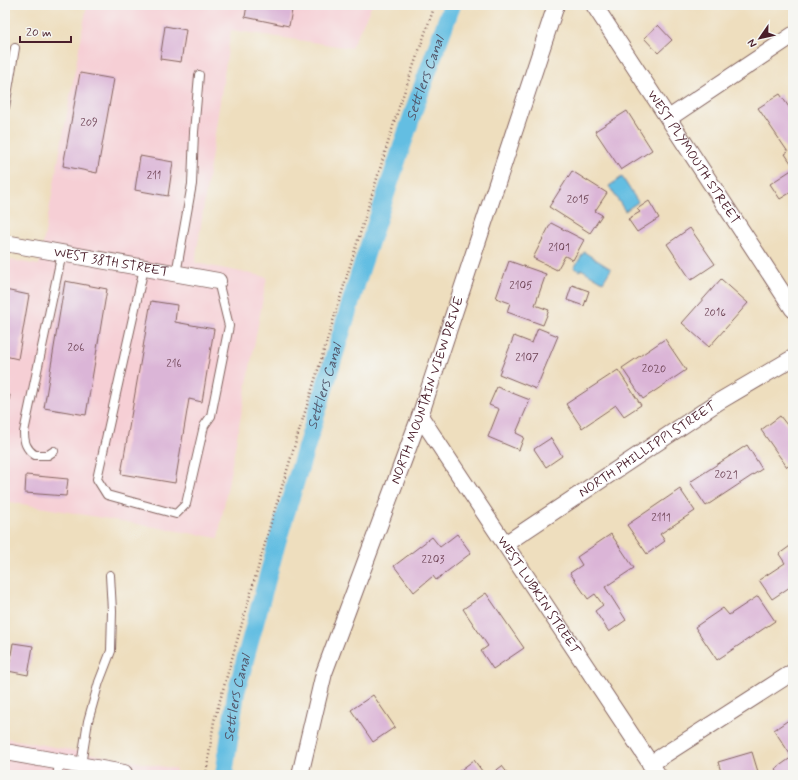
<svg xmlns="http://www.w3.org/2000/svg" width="798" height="780" font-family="Mynerve,sans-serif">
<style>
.built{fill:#f6cfd5}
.water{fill:#64bee2;stroke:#576e86}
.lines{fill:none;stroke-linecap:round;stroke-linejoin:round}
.canal{stroke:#64bee2;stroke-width:18}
.building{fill:#dbb5d7}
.lane-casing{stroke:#83625e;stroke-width:10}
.street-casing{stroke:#83625e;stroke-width:18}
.path{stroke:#83625e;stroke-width:2.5;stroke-dasharray:1 3;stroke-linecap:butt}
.lane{stroke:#fff;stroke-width:8}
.street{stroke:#fff;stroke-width:16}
.labels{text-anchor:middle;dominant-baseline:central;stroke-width:3;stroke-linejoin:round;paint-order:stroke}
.number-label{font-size:11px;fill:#6e4456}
.street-label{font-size:13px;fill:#4a1f2b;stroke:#f6f6f2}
.water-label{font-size:14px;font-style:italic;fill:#53576b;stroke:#f6f6f2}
</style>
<rect width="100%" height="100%" fill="#f6f6f2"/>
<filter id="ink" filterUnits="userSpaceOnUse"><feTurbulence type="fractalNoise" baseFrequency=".025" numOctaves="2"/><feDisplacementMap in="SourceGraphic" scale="8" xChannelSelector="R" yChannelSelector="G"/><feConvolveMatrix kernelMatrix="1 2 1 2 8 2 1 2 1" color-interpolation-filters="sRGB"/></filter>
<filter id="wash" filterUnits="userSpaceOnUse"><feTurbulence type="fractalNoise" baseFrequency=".012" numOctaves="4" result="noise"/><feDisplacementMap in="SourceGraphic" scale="16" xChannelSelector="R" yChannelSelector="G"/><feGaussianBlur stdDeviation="0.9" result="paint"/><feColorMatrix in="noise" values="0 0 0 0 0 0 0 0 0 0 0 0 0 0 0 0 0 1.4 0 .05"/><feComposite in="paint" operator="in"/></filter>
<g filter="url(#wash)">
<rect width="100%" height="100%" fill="#eedebe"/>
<path class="built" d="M87,5H372L351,48L231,30L195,263L267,277L218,538L5,501V259L39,265Z
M5,738L176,769L175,775H5Z"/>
<path class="water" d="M622,177L638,202L625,211L609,186Z
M584,252L611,269L603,282L581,269L580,271L574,268Z"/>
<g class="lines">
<path class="canal" id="s1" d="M224,775L236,693L278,539L360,272L416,104L452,5"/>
</g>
<g id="blocks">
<path class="building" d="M247,5H293L289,26L245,17Z
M658,25L672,40L658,53L644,38Z
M165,26L186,30L181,62L160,59Z
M80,73L114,79L97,173L63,166Z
M780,94L793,113V166L785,154L788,152L758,108Z
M627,111L652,150L621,170L595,131Z
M140,156L173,162L168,196L135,190Z
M793,169V191L780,199L770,184Z
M572,171L607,193L595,211L602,215L590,233L549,207Z
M649,201L659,218L637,232L628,219L640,212L637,209Z
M551,223L584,240L573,260L565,256L557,270L533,258Z
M690,228L715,264L691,280L667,244Z
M509,261L546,274L535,305L549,310L543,325L507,312L510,303L496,298Z
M721,279L748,303L709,347L682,323Z
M65,281L107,289L86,415L44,408Z
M572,285L589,291L584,306L567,300Z
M5,290L29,295L18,359L5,356Z
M151,301L177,305L175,322L214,329L202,402L189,399L175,483L121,474Z
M538,328L558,336L536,389L499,374L514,336L532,343Z
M665,339L686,370L643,399L622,368Z
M618,370L641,405L624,416L616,405L582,428L566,404Z
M497,387L530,400L516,433L524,437L519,450L488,437L499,409L489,405Z
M5,394L10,395L6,419L5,418Z
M780,416L787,425L793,421V462L787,467L761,430Z
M551,438L562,456L546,467L534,449Z
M747,445L762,469L706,506L690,482Z
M26,475L68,479L66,496L25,493Z
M680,489L695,511L660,534L665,541L647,554L627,525Z
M457,534L471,553L436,580L433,576L414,592L394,566L432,537L440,547Z
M611,534L634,568L605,587L626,620L609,632L595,611L603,605L595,594L588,599L570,573L582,565L577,557Z
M793,544V585L772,599L759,580L785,563L779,554Z
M486,593L524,648L493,669L481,651L488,646L463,609Z
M758,596L775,621L717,660L695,627L723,608L729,615Z
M13,643L33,646L28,675L8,671Z
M373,695L395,727L373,742L351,710Z
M793,717V775H780L775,769L792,757L774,730Z
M752,752L759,775H722L718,762Z
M474,760L485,775H454Z
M502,766L509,775H490Z"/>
</g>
</g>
<g filter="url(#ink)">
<use href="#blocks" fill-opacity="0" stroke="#83625e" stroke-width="1"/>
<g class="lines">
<defs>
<path id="lane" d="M5,107L15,48
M144,268L97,479L107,495L176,514L186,504L204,426L211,416L229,326L218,281
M176,274L192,184L194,132L199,75
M54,451L48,455H35C26,449 24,442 24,432L62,253
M81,765L88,721L99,682L111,651L112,611L110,575
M57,775L60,761"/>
<g id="street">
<path id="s2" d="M594,5L793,309"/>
<path d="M669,118L793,35"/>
<path id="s3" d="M5,243L218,281"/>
<path id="s4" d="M420,416L658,775"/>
<path id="s5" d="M505,544L718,402L793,358"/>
<path d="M5,752L124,773"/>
<path d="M650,764L793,672"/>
<path id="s6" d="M300,775L324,673L420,416L556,5"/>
</g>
</defs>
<use href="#lane" class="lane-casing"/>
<use href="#street" class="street-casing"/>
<path class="path" d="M206,775L214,721L272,519L399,107L435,5"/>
<use href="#lane" class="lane"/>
<use href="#street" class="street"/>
</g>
</g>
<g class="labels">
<g class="number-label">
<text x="89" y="123">209</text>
<text x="154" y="176">211</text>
<text x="578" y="200">2015</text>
<text x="559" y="248">2101</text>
<text x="521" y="286">2105</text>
<text x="715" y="313">2016</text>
<text x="76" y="348">206</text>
<text x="527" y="358">2107</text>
<text x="174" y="364">216</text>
<text x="654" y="369">2020</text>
<text x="726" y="475">2021</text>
<text x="661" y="518">2111</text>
<text x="433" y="560">2203</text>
</g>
<g class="street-label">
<text stroke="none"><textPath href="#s2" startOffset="182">WEST PLYMOUTH STREET</textPath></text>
<text stroke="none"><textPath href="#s3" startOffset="108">WEST 38TH STREET</textPath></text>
<text stroke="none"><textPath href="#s6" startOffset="406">NORTH MOUNTAIN VIEW DRIVE</textPath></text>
<text stroke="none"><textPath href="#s5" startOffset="171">NORTH PHILLIPPI STREET</textPath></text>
<text stroke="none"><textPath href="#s4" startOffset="215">WEST LUBKIN STREET</textPath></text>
</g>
<g class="water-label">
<text stroke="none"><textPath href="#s1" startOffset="726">Settlers Canal</textPath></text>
<text stroke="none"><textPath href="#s1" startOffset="402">Settlers Canal</textPath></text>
<text stroke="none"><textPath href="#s1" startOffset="78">Settlers Canal</textPath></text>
</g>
</g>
<rect width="798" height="780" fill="none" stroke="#f6f6f2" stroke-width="20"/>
<g transform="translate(760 38) rotate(236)" stroke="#f6f6f2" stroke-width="3" paint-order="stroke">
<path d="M0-3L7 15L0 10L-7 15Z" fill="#4a1f2b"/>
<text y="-6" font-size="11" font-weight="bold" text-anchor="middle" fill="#4a1f2b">N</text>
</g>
<path d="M20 36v6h51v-6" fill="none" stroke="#4a1f2b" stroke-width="2"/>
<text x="26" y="36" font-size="12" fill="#4a1f2b" stroke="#f6f6f2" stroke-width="3" paint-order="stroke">20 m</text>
</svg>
